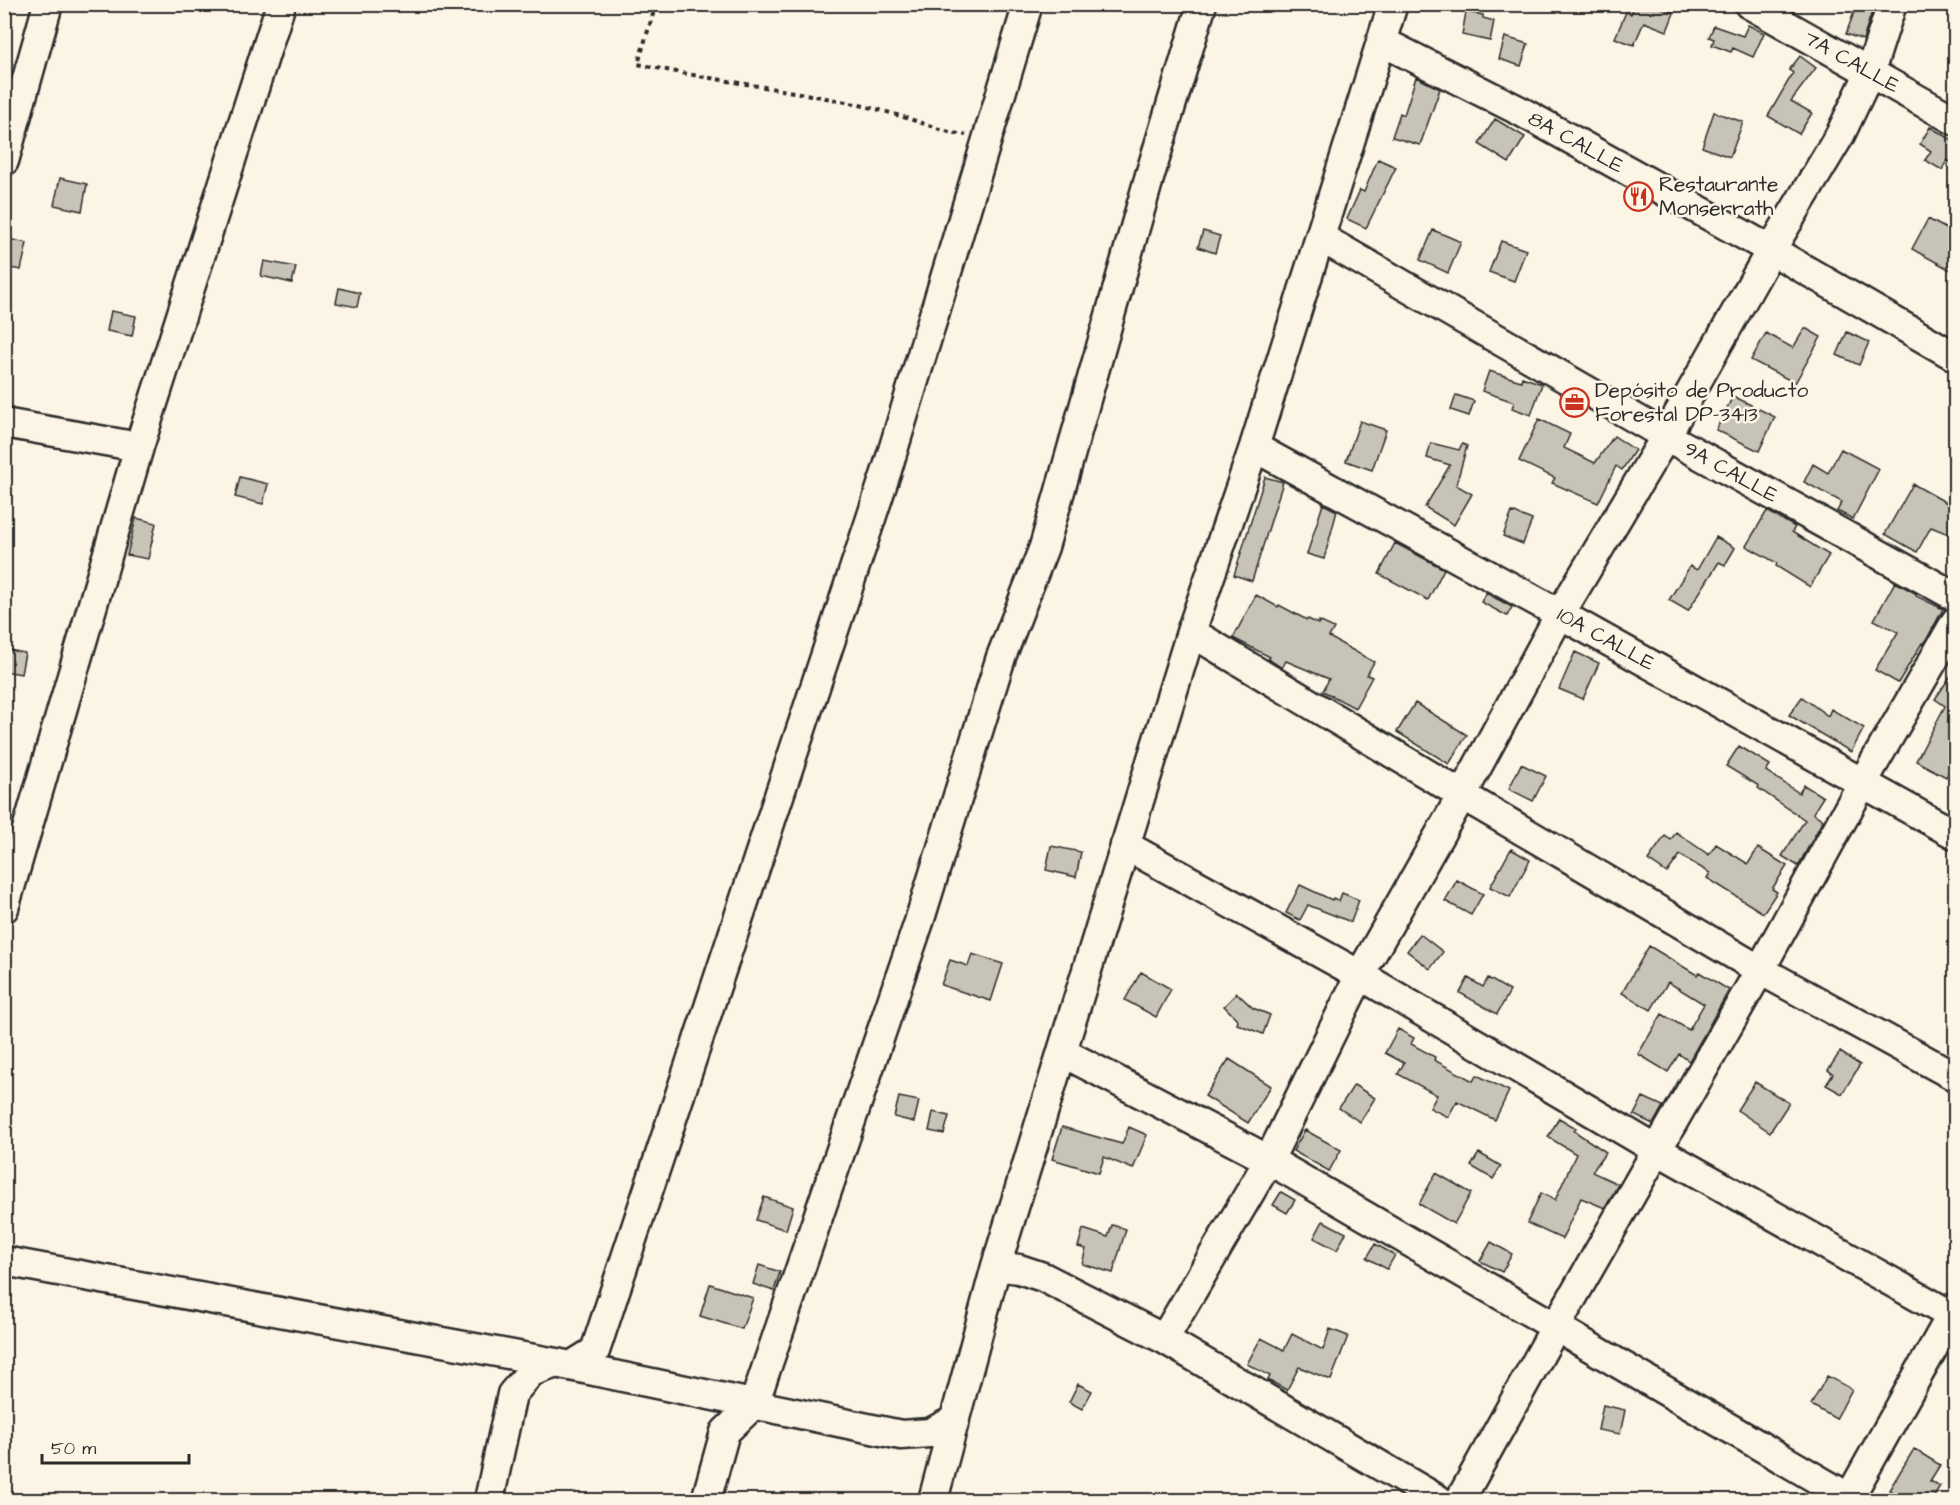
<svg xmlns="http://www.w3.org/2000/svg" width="1960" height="1505" font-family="'Architects Daughter',sans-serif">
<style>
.building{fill:#c8c3b7;stroke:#2b2b2b;stroke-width:1.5}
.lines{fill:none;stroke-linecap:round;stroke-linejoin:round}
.minor-casing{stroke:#2b2b2b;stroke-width:33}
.path{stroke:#2b2b2b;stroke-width:4;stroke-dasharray:4.5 4.5;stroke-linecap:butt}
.minor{stroke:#fcf5e5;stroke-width:28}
.labels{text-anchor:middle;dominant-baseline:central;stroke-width:5;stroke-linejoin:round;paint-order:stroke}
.street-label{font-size:21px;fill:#2b2b2b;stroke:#fcf5e5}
.poi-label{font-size:21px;fill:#2b2b2b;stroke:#fcf5e5;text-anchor:start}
</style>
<rect width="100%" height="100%" fill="#fcf5e5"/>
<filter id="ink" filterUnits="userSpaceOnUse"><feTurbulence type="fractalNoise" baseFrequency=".0167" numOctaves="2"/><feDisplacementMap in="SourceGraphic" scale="12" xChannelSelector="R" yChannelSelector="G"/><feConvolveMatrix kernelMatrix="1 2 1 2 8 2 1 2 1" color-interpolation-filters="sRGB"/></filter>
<g filter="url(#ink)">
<path class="building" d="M1635,4H1652L1674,13L1667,31L1644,22L1634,45L1615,38L1626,12L1631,14Z
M1857,4H1865L1873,8L1863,40L1846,34Z
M1466,12L1483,15V18L1494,21L1490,41L1462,35Z
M1748,25L1764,33L1753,57L1733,48L1731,52L1712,45L1714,39L1709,37L1714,26L1743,36Z
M1505,37L1528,44L1521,66L1499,59Z
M1800,56L1816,68L1791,101L1812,113L1799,134L1768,116L1793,73L1789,70Z
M1416,77L1440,89L1420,145L1392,137L1400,113L1404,115Z
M1714,112L1743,122L1730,157L1702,147Z
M1495,119L1525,137L1509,163L1479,144Z
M1930,127L1956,142V165L1947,160L1942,170L1925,160L1931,151L1920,144Z
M1378,159L1396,167L1366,228L1347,219L1360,190L1364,192Z
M60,178L87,184L82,211L54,205Z
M1928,219L1956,234V273L1912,249Z
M1433,230L1461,242L1448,273L1420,260Z
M1203,231L1220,236L1215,253L1198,247Z
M4,238L27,243L21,270L4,267Z
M1501,241L1526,250L1514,281L1489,272Z
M264,261L296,267L292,283L261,276Z
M339,288L360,293L357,307L336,303Z
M111,311L136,316L132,336L107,331Z
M1805,328L1821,337L1795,383L1751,360L1766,333L1793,348Z
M1847,332L1869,342L1859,365L1837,355Z
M1489,371L1521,381L1522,377L1542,384L1531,415L1512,408L1514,402L1482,391Z
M1456,395L1474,401L1469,416L1451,410Z
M1733,396L1775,417L1759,451L1716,430Z
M1539,419L1570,434L1564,448L1595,463L1614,436L1635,450L1622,470L1616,466L1598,503L1552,483L1555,478L1519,461Z
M1360,421L1386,430L1372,470L1346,461Z
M1431,443L1459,450L1462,444L1467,446L1456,485L1472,494L1454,525L1425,507L1450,465L1427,458Z
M1841,449L1879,469L1853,519L1837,511L1842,502L1804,482L1813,464L1828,473Z
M240,477L268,484L263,504L235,497Z
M1265,477L1283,482L1252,581L1234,575Z
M1913,484L1956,508V537L1931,527L1917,552L1885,534Z
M1323,504L1337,511L1324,559L1307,554Z
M1767,511L1795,527L1792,532L1829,555L1810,587L1776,566L1777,563L1746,546Z
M1512,512L1532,520L1523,544L1503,536Z
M136,518L156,523L148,559L127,555Z
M1716,537L1735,548L1725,565L1719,562L1688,611L1669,600L1690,566L1697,570Z
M1395,543L1444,569L1428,600L1379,574Z
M1895,582L1917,594L1916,596L1943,609L1924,644L1922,643L1898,683L1875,670L1898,632L1874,620Z
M1486,593L1512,607L1507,616L1481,602Z
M1256,595L1278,607L1279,605L1307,620L1308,619L1318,624L1319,621L1334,628L1329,637L1374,662L1367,675L1372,677L1355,708L1323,691L1329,679L1286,661L1282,668L1268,659L1270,657L1233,638Z
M4,649L25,653L21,674L4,671Z
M1575,652L1599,663L1583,699L1559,689Z
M1956,668V757L1946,777L1916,761L1945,706L1935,699Z
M1802,697L1828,716L1831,709L1864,728L1851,752L1789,715Z
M1415,703L1467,735L1449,764L1397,732Z
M1739,746L1770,765L1766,771L1799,793L1804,785L1823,797L1813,813L1823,820L1798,866L1782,856L1805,820L1758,788L1759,786L1726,766Z
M1521,764L1546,776L1533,801L1509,789Z
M1676,832L1709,855L1716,844L1748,864L1758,848L1787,866L1772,889L1777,892L1763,913L1707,878L1710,873L1680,855L1667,873L1648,860L1665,836L1671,840Z
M1051,846L1081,852L1076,877L1046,870Z
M1511,849L1530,860L1510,897L1490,887Z
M1457,880L1483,894L1471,915L1445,901Z
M1300,885L1332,900L1333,898L1339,901L1342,893L1359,900L1351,922L1308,905L1300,920L1286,913Z
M1420,934L1443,952L1430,969L1407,951Z
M1649,946L1697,975L1699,972L1729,990L1689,1061L1679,1054L1668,1072L1638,1054L1662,1014L1689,1030L1704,1004L1668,982L1651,1010L1622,993Z
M972,954L1003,964L991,1001L941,985L950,960L968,966Z
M1141,972L1171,989L1156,1017L1125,1000Z
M1468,978L1483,987L1488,978L1510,991L1497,1014L1460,993Z
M1237,993L1253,1008L1270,1015L1263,1034L1237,1024L1238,1020L1224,1006Z
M1398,1029L1414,1038L1411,1044L1435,1057L1434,1060L1473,1081L1477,1075L1509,1091L1495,1120L1457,1101L1448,1117L1430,1108L1437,1095L1398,1074L1404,1063L1385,1053Z
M1840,1052L1860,1065L1842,1094L1826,1085L1833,1074L1828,1070Z
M1229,1059L1271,1086L1248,1123L1205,1096Z
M1755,1082L1789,1103L1770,1132L1737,1110Z
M1354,1085L1375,1098L1360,1122L1339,1108Z
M899,1097L919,1101L914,1122L894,1117Z
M1643,1097L1663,1106L1653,1124L1634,1115Z
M933,1112L949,1116L944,1134L929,1131Z
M1559,1118L1576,1128L1574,1131L1606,1152L1592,1172L1618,1184L1605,1208L1581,1198L1562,1239L1527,1223L1541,1193L1555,1200L1576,1154L1548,1137Z
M1062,1127L1122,1144L1129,1127L1147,1135L1133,1169L1104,1157L1099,1173L1052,1159Z
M1305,1130L1341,1150L1329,1171L1293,1151Z
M1479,1153L1501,1166L1493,1179L1471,1166Z
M1436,1173L1471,1193L1454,1224L1419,1204Z
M1281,1192L1295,1200L1287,1213L1273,1205Z
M764,1197L793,1207L786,1230L756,1220Z
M1323,1221L1346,1233L1337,1250L1314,1238Z
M1112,1225L1126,1229L1113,1273L1082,1264L1086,1249L1078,1247L1083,1229L1108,1237Z
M1491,1242L1512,1254L1502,1272L1480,1261Z
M1375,1244L1395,1255L1387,1269L1367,1258Z
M759,1265L780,1272L774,1291L753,1284Z
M710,1284L753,1298L742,1329L700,1316Z
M1330,1329L1348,1336L1331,1380L1299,1367L1287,1390L1268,1380L1270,1376L1247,1364L1261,1338L1284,1350L1292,1334L1323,1350Z
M1827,1376L1852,1389L1836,1419L1811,1405Z
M1078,1384L1092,1391L1082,1409L1069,1402Z
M1603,1405L1625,1410L1620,1434L1598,1430Z
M1914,1449L1940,1465L1930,1481L1940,1486L1931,1500H1906L1889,1490Z"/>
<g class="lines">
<defs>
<path id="minor" d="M1749,4L1956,121
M1381,41L1520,111L1771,250L1956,357
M4,161L48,4
M1320,237L1666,436L1956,597
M4,423L139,447
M1254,447L1560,614L1956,835
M1191,632L1462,795L1760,970L1956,1077
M1125,845L1360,975L1657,1150L1956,1318
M4,908L139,447L281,4
M1062,1052L1269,1160L1853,1500
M4,1261L556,1363L901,1435L930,1433L955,1420
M996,1266L1019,1269L1043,1277L1164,1339L1439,1500
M1164,1339L1269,1160L1360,975L1462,795L1560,614L1666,436L1771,250L1840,135L1870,72L1892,4
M571,1366L595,1351L887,470L1028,4
M489,1500L512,1394L531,1372L556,1363
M706,1500L725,1432L754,1404L919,922L1001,657L1044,547L1150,175L1202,4
M933,1500L996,1266L1191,632L1254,447L1393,4
M1460,1500L1555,1328L1760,970L1863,782L1956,621
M1848,1500L1956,1307"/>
</defs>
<use href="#minor" class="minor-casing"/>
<path class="path" d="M656,4L638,64C714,81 792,89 868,107C897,114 924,124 952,133L966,135"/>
<use href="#minor" class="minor"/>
</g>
</g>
<defs>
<symbol id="restaurant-ring" viewBox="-11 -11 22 22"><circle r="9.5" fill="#fcf5e5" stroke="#c8321e" stroke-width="1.5"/><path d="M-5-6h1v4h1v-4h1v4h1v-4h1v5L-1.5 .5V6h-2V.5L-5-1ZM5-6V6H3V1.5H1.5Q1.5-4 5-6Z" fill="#c8321e"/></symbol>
<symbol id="office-ring" viewBox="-11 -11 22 22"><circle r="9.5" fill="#fcf5e5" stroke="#c8321e" stroke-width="1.5"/><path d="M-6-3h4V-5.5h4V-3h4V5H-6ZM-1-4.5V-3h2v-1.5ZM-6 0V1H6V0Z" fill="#c8321e"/></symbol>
</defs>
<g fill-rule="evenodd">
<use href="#restaurant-ring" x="1622" y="180" width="33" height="33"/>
<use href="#office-ring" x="1558" y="386" width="33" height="33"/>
</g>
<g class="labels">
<g class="street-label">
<text transform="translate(1852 62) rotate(29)">7A CALLE</text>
<text transform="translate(1576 142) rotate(29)">8A CALLE</text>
<text transform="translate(1731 472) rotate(29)">9A CALLE</text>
<text transform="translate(1606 639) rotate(29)">10A CALLE</text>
</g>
<g class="poi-label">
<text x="1659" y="184">Restaurante<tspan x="1659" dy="24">Monserrath</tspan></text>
<text x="1595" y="390">Depósito de Producto<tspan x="1595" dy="24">Forestal DP-3413</tspan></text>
</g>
</g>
<rect width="1960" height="1505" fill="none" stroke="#fcf5e5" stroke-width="24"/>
<rect x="12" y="12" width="1936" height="1481" fill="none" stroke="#2b2b2b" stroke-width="2" filter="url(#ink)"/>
<path d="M42 1454v9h147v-9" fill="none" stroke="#2b2b2b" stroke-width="3"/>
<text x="51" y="1454" font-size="18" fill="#2b2b2b" stroke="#fcf5e5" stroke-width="4.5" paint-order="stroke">50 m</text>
</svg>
